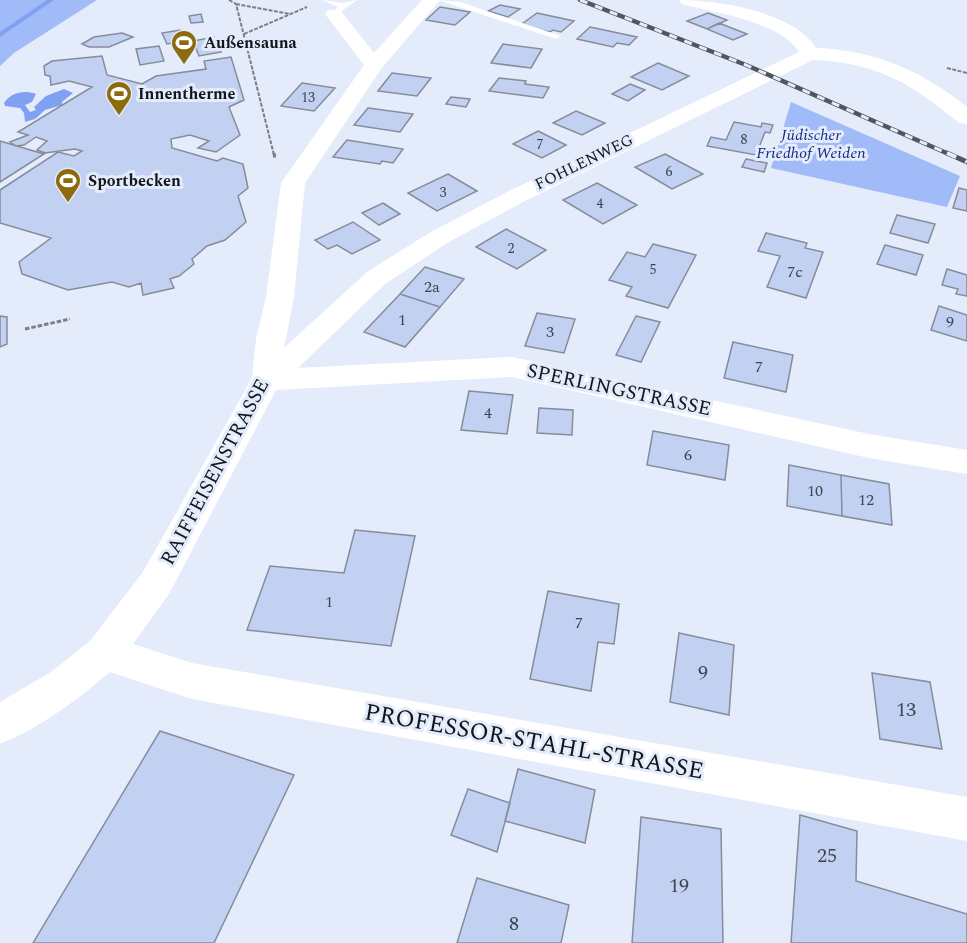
<svg xmlns="http://www.w3.org/2000/svg" width="967" height="943" font-family="Spectral,serif">
<style>
.green{fill:#a1bbf9}
.water{fill:#80a1f1}
.lines{fill:none;stroke-linecap:round;stroke-linejoin:round}
.stream{fill:#80a1f1;fill-rule:evenodd}
.building{fill:#c2d1f2;stroke:#858c9a;stroke-width:1.5}
.path-far1{stroke:#7a808a;stroke-width:2;stroke-dasharray:4 1.5;stroke-linecap:butt}
.path{stroke:#7a808a;stroke-width:3;stroke-dasharray:4.5 2;stroke-linecap:butt}
.service{fill:#fff;fill-rule:evenodd}
.minor{fill:#fff;fill-rule:evenodd}
.rail-far1-casing{stroke:#51565e;stroke-width:4.5}
.rail-casing{stroke:#51565e;stroke-width:5}
.rail-far1{stroke:#e4ecfc;stroke-width:3;stroke-dasharray:8;stroke-linecap:butt}
.rail{stroke:#e4ecfc;stroke-width:4;stroke-dasharray:10;stroke-linecap:butt}
.labels{text-anchor:middle;dominant-baseline:central;stroke-width:6;stroke-linejoin:round;paint-order:stroke}
.far-number-label{font-size:14px;fill:#3e4450}
.far-poi-label{font-size:16px;font-weight:bold;fill:#12151a;stroke:#e4ecfc;text-anchor:start}
.far-park-label{font-size:16px;font-style:italic;fill:#112983;stroke:#e4ecfc}
.far-street-label{font-size:16px;fill:#12151a;stroke:#e4ecfc}
.number-label{font-size:16px;fill:#3e4450}
.street-label{font-size:20px;fill:#12151a;stroke:#e4ecfc}
.near-number-label{font-size:20px;fill:#3e4450}
.near-street-label{font-size:24px;fill:#12151a;stroke:#e4ecfc}
</style>
<rect width="100%" height="100%" fill="#e4ecfc"/>
<path class="green" d="M0,0H97L14,53L0,66Z
M791,102L960,176L947,207L771,168Z"/>
<path class="water" d="M64,89L73,93L62,102V105L45,110L35,119L25,122L24,113L20,108L5,106L4,103C12,92 24,90 36,94L32,102L25,105L30,112L36,110L34,107L46,96Z"/>
<g class="lines">
<path class="stream" d="M47,0H54L0,37V32Z"/>
</g>
<path class="building" d="M500,5L520,9L508,17L488,11Z
M440,7L470,12L455,25L426,20Z
M537,13L574,21L561,32L553,30L550,32L519,26Z
M708,13L727,20L707,29L687,21Z
M201,14L203,22L191,23L189,16Z
M719,23L747,34L733,40L707,29Z
M590,27L637,37L629,45L617,43L613,47L577,39Z
M180,30L185,41L167,44L162,33Z
M122,33L133,37L109,47H89L82,44L94,37Z
M214,37L221,52L199,56L193,41Z
M503,44L542,49L531,68L491,63Z
M159,46L164,61L140,65L136,49Z
M102,56L107,75L142,84L156,76L206,69L204,61L231,57L244,100L229,107L240,135L216,152L198,148L209,141L190,135L171,139L172,148L217,161L223,158L243,164L248,188L238,196L246,222L225,240L207,246L192,259L194,264L179,276L170,279L174,288L143,295L141,283L129,287L112,282L68,290L22,274L19,262L51,238L0,223V190L58,152L74,156L82,151L75,149L45,153L37,150L47,141L36,137L24,145L16,146L10,142L28,135L18,132L92,87L69,81L51,85L50,76L45,75L44,66L52,61Z
M658,63L689,76L662,90L631,77Z
M392,73L431,78L417,96L378,91Z
M499,78L526,81L525,84L549,87L543,98L489,91Z
M302,83L335,88L314,111L281,106Z
M630,84L645,90L628,101L612,94Z
M451,97L470,99L466,107L446,104Z
M368,108L413,114L400,132L354,125Z
M576,111L605,123L582,135L553,123Z
M734,122L761,127L762,123L773,125L770,133L765,132L756,155L707,146L711,137L726,140Z
M538,131L566,145L542,158L513,144Z
M347,140L403,149L393,163L382,161L380,164L333,157Z
M0,141L44,154L0,182Z
M665,154L703,174L672,189L635,167Z
M746,159L767,163L764,172L742,167Z
M448,174L477,191L437,211L408,193Z
M597,183L637,205L603,224L563,200Z
M959,188L967,190V211L953,208Z
M383,203L400,214L379,225L362,213Z
M897,215L935,224L928,243L890,233Z
M353,222L380,240L352,254L337,245L328,249L315,240Z
M506,229L546,250L517,269L476,247Z
M766,233L807,243L805,248L823,252L806,298L767,287L780,256L758,251Z
M653,244L696,255L668,308L626,296L632,287L609,280L627,252L645,257Z
M885,245L923,255L916,275L877,264Z
M425,267L464,279L440,307L400,294Z
M947,269L967,275V296L956,294L958,289L942,285Z
M400,294L440,307L405,347L364,332Z
M939,306L967,315V341L931,330Z
M537,313L575,319L564,353L525,346Z
M0,316L7,317V344L0,347Z
M636,316L660,322L641,362L616,355Z
M733,342L793,355L786,392L724,378Z
M469,391L513,395L507,434L461,430Z
M539,408L573,410L572,435L537,433Z
M653,431L729,445L725,480L647,465Z
M789,465L841,475L842,516L787,506Z
M841,475L889,484L892,525L842,516Z
M355,530L415,536L391,646L247,630L270,566L344,573Z
M548,591L619,604L614,644L598,642L591,691L530,679Z
M679,633L734,645L729,715L670,702Z
M872,673L930,682L942,749L880,739Z
M160,731L294,775L214,943H33Z
M518,769L595,790L585,843L505,821Z
M468,789L510,803L497,852L451,835Z
M800,815L857,831L856,881L967,914V943H791Z
M641,817L721,829L723,943H632Z
M477,878L569,905L561,943H457Z"/>
<g class="lines">
<path class="path-far1" d="M229,0L236,4L274,155
M236,4L290,14
M244,34L307,7
M947,68L967,73"/>
<path class="path" d="M274,153L275,159
M25,329L70,319"/>
<path class="service" d="M322,0L343,3L357,0L334,17L330,14L338,7Z
M438,0L460,2L561,36L556,39Z"/>
<path class="minor" d="M422,0H440L381,69L305,183L294,297L284,348L367,272L429,233L509,191L799,52C783,23 713,12 682,4L679,0C718,0 794,12 816,48C874,50 923,71 967,107V124L959,123C913,84 875,62 813,60L525,201L447,243L385,284L298,368L512,357L869,434L967,450V474L869,458L512,377L276,390L169,594L133,644L192,663L967,797V841L192,699L110,672C77,700 40,728 0,744V702L51,672L90,641L143,572L252,378L256,339L266,297L281,183L364,65L325,14L328,10H340L374,53Z"/>
<defs>
<path id="rail-far1" d="M580,0L746,65L951,155"/>
<path id="rail" d="M947,153L967,162"/>
</defs>
<use href="#rail-far1" class="rail-far1-casing"/>
<use href="#rail" class="rail-casing"/>
<use href="#rail-far1" class="rail-far1"/>
<use href="#rail" class="rail"/>
</g>
<defs>
<symbol id="stadium-pin" viewBox="-11 -11 22 30"><path d="M0 17L-7.5 6A9.5 9.5 0 1 1 7.5 6Z" fill="#8c6b0d" stroke="#e4ecfc"/><path d="M0-5a6.5 5 0 1 0 0 10a6.5 5 0 1 0 0-10ZM-3.5-1.8h7v3.6h-7Z" fill="#fff"/></symbol>
</defs>
<g fill-rule="evenodd">
<use href="#stadium-pin" x="169" y="28" width="30" height="40"/>
<use href="#stadium-pin" x="104" y="79" width="30" height="40"/>
<use href="#stadium-pin" x="53" y="166" width="30" height="40"/>
</g>
<g class="labels">
<g class="far-number-label">
<text x="308" y="97">13</text>
<text x="744" y="139">8</text>
<text x="540" y="144">7</text>
<text x="669" y="171">6</text>
<text x="443" y="192">3</text>
<text x="600" y="203">4</text>
<text x="511" y="248">2</text>
<text x="653" y="269">5</text>
</g>
<g class="far-poi-label">
<text x="204" y="43">Außensauna</text>
<text x="138" y="94">Innentherme</text>
<text x="88" y="181">Sportbecken</text>
</g>
<g class="far-park-label">
<text x="811" y="135">Jüdischer<tspan x="811" dy="18">Friedhof Weiden</tspan></text>
</g>
<g class="far-street-label">
<text transform="translate(584 162) rotate(-26)">FOHLENWEG</text>
</g>
<g class="number-label">
<text x="795" y="272">7c</text>
<text x="432" y="287">2a</text>
<text x="402" y="320">1</text>
<text x="950" y="322">9</text>
<text x="550" y="332">3</text>
<text x="759" y="367">7</text>
<text x="488" y="413">4</text>
<text x="688" y="455">6</text>
<text x="815" y="491">10</text>
<text x="866" y="500">12</text>
<text x="329" y="602">1</text>
<text x="579" y="623">7</text>
</g>
<g class="street-label">
<text transform="translate(619 390) rotate(12)">SPERLINGSTRASSE</text>
<text transform="translate(215 472) rotate(-62)">RAIFFEISENSTRASSE</text>
</g>
<g class="near-number-label">
<text x="703" y="673">9</text>
<text x="906" y="710">13</text>
<text x="827" y="856">25</text>
<text x="679" y="886">19</text>
<text x="514" y="924">8</text>
</g>
<g class="near-street-label">
<text transform="translate(534 742) rotate(10)">PROFESSOR-STAHL-STRASSE</text>
</g>
</g>
</svg>
